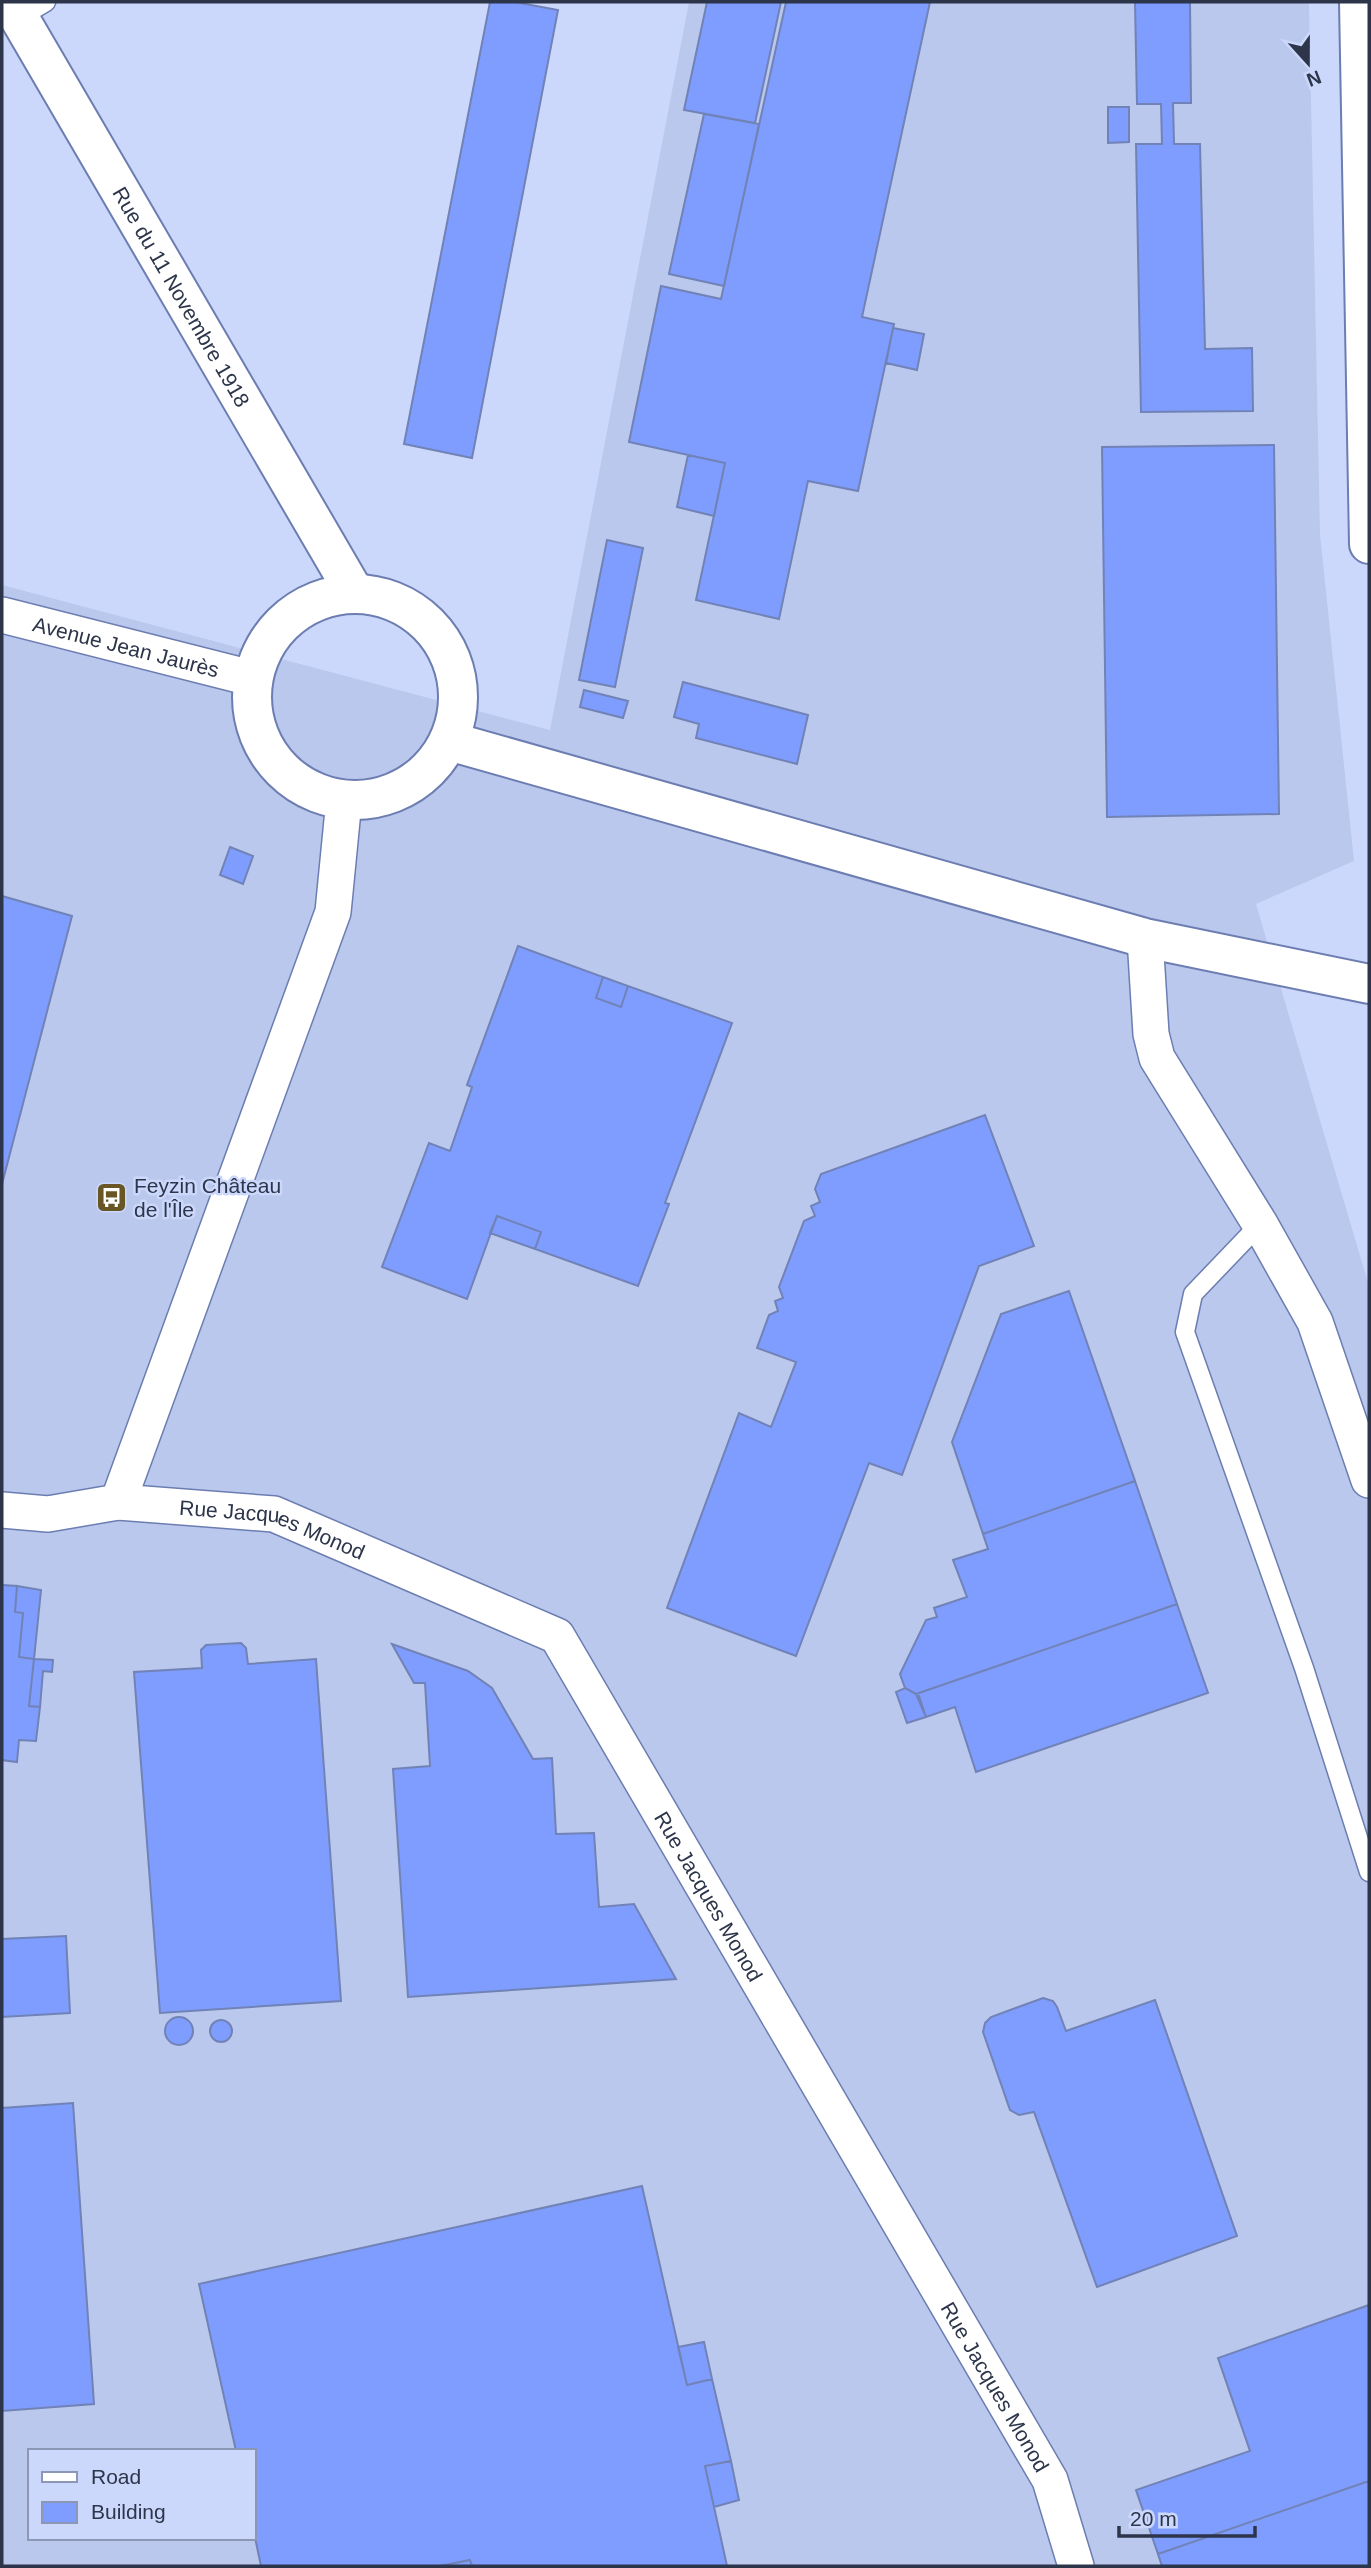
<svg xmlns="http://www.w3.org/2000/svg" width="1371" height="2568" font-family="Arial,sans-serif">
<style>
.built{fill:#bac8ed;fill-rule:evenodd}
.building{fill:#7f9dfe;stroke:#7182b6;stroke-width:2}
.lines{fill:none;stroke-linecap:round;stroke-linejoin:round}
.service-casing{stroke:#6c7db1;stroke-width:21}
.minor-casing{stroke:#6c7db1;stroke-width:38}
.tertiary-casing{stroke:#6c7db1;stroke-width:42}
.secondary-casing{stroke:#6c7db1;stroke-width:42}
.service{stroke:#fff;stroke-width:18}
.minor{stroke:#fff;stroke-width:35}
.tertiary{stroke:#fff;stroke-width:38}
.secondary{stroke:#fff;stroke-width:38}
.labels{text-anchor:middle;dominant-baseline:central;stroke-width:5;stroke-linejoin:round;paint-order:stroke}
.street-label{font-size:21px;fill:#2d354b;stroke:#ccd8fb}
.poi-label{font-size:21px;fill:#2d354b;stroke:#ccd8fb;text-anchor:start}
</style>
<rect width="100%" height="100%" fill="#ccd8fb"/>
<path class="built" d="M689,2H1309L1320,534L1354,861L1256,904L1369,1286V2566H2V585L550,730ZM30,2451H254V2538H30Z"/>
<path class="building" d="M490,2H515L558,10L472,458L404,444Z
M707,2H781L755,123L684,110Z
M786,2H930L862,317L894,324L858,491L808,481L779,619L696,600L725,463L629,442L661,286L721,299Z
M1135,2H1190L1191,103H1173L1174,144H1200L1205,349L1252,348L1253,411L1141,412L1136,144H1162L1161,104H1137Z
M1108,107H1129V142L1108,143Z
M704,114L759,124L724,286L669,274Z
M893,328L924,334L917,370L886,363Z
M1274,445L1279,814L1107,817L1102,447Z
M688,455L725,463L714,516L677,507Z
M607,540L643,548L615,687L579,680Z
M683,682L808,715L797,764L696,738L699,724L674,717Z
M584,690L628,701L623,718L580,707Z
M230,847L253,856L243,884L220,875Z
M2,896L72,916L2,1184Z
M518,946L603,977L596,998L621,1007L628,986L732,1023L665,1203L669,1204L638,1286L535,1249L541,1232L497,1216L467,1299L382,1267L429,1143L450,1151L472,1087L467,1085Z
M603,977L628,986L621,1007L596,998Z
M985,1115L1034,1246L979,1266L902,1475L869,1463L796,1656L667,1608L739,1413L771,1427L796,1362L757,1348L769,1315L778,1311L775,1301L783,1298L779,1287L804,1221L815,1216L811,1206L820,1202L815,1189L821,1174Z
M497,1216L541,1232L535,1249L490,1233Z
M1069,1291L1135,1481L983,1534L952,1442L1001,1314Z
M1135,1481L1177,1604L916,1694L905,1688L900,1674L926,1620L937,1617L934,1608L967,1597L953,1560L988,1549L983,1534Z
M2,1585L17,1586L15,1612L23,1613L19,1657L34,1659L29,1706L40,1707L36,1741L19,1740L17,1762L2,1760Z
M17,1586L41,1590L34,1659L19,1657L23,1613L15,1612Z
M1177,1604L1208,1693L976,1772L955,1707L926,1717L916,1694Z
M241,1643L246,1648L248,1664L316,1659L341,2001L160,2013L134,1672L202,1668L201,1650L206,1645Z
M392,1644L468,1671L492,1688L533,1759L552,1758L556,1834L594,1833L599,1907L634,1904L676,1979L408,1997L393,1769L430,1766L425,1683H414Z
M34,1659L53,1660L52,1672L43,1671L40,1707L29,1706Z
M905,1688L919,1696L926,1717L907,1723L896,1692Z
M66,1936L70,2013L2,2017V1939Z
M1043,1998L1053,2001L1057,2007L1066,2031L1155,2000L1237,2236L1097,2287L1034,2112L1019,2115L1010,2110L983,2032L985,2023L991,2017Z
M165 2031a14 14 0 1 1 28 0a14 14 0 1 1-28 0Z
M210 2031a11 11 0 1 1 22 0a11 11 0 1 1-22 0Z
M73,2103L94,2404L2,2411V2108Z
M642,2186L687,2385L712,2379L731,2461L705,2466L727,2566H472L470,2560L440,2566H261L254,2533V2451H236L199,2284Z
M1369,2305V2481L1158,2554L1136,2490L1250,2451L1218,2358Z
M704,2342L712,2379L687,2385L678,2347Z
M731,2461L739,2500L714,2507L705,2466Z
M1369,2481V2566H1162L1158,2554Z
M470,2560L472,2566H440Z"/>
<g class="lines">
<defs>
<path id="service" d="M19,18L46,2
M1260,1224L1193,1294L1185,1332L1304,1668L1369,1872"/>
<g id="minor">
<path id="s1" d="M2,615L251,678"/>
<path d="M1145,938L1151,1034L1157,1058L1260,1224L1315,1322L1369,1480"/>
<path id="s2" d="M118,1502L274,1514L557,1636L1050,2480L1076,2566"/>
<path d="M2,1510L48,1514L118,1502L333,912L344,800"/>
</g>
<g id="tertiary">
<path id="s3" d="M10,2L354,592"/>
<circle cx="355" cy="697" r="103"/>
<path d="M449,741L1145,938L1369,984"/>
</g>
<path id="secondary" d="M1359,2L1369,544"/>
</defs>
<use href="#service" class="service-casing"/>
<use href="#minor" class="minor-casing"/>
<use href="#tertiary" class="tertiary-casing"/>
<use href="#secondary" class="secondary-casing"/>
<use href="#service" class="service"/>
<use href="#minor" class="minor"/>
<use href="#tertiary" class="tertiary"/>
<use href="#secondary" class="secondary"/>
</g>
<defs>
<symbol id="bus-square" viewBox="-11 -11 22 22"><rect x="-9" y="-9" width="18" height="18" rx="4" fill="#685624" stroke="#ccd8fb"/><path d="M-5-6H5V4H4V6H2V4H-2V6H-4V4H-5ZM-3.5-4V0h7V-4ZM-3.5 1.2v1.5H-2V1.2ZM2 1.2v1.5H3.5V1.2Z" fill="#fff"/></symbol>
</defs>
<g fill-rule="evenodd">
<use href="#bus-square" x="94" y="1180" width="35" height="35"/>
</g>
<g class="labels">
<g class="street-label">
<text stroke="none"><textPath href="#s3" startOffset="341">Rue du 11 Novembre 1918</textPath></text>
<text stroke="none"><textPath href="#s1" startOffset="128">Avenue Jean Jaurès</textPath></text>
<text stroke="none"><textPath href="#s2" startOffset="158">Rue Jacques Monod</textPath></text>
<text stroke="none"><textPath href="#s2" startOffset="766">Rue Jacques Monod</textPath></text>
<text stroke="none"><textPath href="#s2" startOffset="1334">Rue Jacques Monod</textPath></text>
</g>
<g class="poi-label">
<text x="134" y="1185">Feyzin Château<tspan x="134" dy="24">de l'Île</tspan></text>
</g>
</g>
<rect width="1371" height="2568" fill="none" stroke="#2d354b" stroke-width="7"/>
<rect x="28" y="2449" width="228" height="91" fill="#ccd8fb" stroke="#8c97b5" stroke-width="2"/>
<rect x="42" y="2472" width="35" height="10" fill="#ffffff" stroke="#8c97b5" stroke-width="2"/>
<text x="91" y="2484" font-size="21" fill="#2d354b">Road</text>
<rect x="42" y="2502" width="35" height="21" fill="#7f9dfe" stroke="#8c97b5" stroke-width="2"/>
<text x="91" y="2519" font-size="21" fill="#2d354b">Building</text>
<g transform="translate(1308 63) rotate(159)" stroke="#ccd8fb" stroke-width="5" paint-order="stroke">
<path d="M0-5L12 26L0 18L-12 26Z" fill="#2d354b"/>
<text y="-10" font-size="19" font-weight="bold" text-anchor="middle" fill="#2d354b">N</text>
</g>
<path d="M1119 2526v10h136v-10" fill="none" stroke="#2d354b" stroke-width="3.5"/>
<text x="1130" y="2526" font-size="21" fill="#2d354b" stroke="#ccd8fb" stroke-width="5" paint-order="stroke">20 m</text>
</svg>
